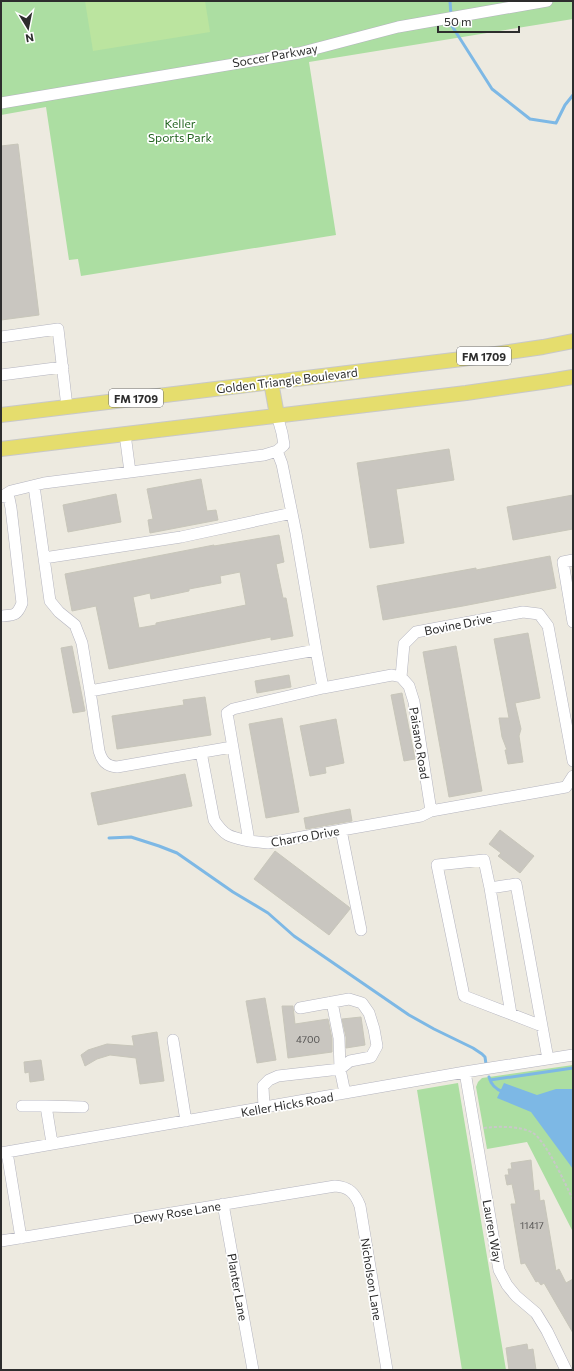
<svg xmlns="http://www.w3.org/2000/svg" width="574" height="1371" font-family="Commissioner,sans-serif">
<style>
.green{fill:#acdea2}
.pitch{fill:#bbe49f}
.water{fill:#7db8e5}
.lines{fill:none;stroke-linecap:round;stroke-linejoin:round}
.stream{stroke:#7db8e5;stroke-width:3}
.building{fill:#c9c6c0;stroke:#c8c6ba;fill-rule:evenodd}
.minor-casing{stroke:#b4b4bf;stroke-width:12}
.major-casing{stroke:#c8c8c8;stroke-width:16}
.path{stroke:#c8c8c8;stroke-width:2;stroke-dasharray:3 2;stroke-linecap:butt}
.minor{stroke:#fff;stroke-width:11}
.major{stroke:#e5dd6d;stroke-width:14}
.labels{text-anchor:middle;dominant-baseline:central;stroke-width:3.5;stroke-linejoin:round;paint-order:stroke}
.number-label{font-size:10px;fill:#545352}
.shield{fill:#fff;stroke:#6c6c6c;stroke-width:1}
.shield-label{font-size:11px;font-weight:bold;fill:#2d2d2d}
.street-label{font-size:12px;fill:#2d2d2d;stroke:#fff}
.park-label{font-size:12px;fill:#246521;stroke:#fff}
</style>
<rect width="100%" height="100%" fill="#edeae0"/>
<path class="green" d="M1,1H573V19L309,62L336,235L81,276L78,259L69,260L46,107L1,115Z
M573,1065V1232L527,1142L487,1149L476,1087L478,1082L482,1078Z
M458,1083L506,1370H462L417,1090Z"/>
<path class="pitch" d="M85,1H205L210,32L93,51Z"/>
<path class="water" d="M504,1083L537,1095L556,1089H573V1169L531,1112L497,1098Z"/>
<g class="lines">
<path class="stream" d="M450,1L451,15
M452,21V26L492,89L530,119L556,123L565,105L573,95
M109,838L131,837L159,846L177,853L233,892L268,913L294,936L409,1015L434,1029L473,1048L482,1054L485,1057L486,1064
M489,1077C491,1085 495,1089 503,1092
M490,1080L573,1068"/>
</g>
<path class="building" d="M18,144L39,315L1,320V146Z
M449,449L454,480L396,489L404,543L370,548L357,463Z
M201,479L207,511L216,510L218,520L150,533L148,520L153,519L147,489Z
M116,494L121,522L68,532L63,505Z
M573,495V529L513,540L507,507Z
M279,535L284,562L276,564L283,598H286L293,636L271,640V637L109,669L96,606L72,611L65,574L214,545V546ZM240,572L246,605L156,623V625L139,628L133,597L150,593L151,599L189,591V589L221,583L220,576Z
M550,556L556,588L463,606L383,620L377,586L476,568V570Z
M528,633L540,698L515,703L521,729L519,736L523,762L508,764L505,750H507L502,737L499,718H509L494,639Z
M72,646L85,711L73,713L61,648Z
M456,646L482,791L449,797L423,652Z
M289,675L291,687L257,693L255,681Z
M402,693L415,759L404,761L391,695Z
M205,697L211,735L117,749L112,716L184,705L183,700Z
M282,718L299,812L266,818L249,724Z
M336,719L344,763L325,767L326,773L310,776L300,726Z
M185,774L192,806L98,825L91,793Z
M350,809L352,821L306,829L304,818Z
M500,830L534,856L520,873L498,856L501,853L489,844Z
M275,851L349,907L350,909L329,935L254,879Z
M265,998L276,1060L257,1063L246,1001Z
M282,1006H293L295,1024L328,1019L332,1039V1052L288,1058Z
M361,1017L365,1045L346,1048V1037L342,1019Z
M157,1032L164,1081L140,1084L136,1058L110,1055L97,1059L85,1066L81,1055L88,1050L107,1044L134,1046L132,1036Z
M41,1060L44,1080L30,1082L29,1072L25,1073L24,1062Z
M531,1160L534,1191L539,1190L540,1201L544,1200L556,1271L559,1269L566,1283L573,1279V1333L544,1283L541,1285L538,1281L536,1282L525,1263L521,1264L511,1204H516L512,1184L507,1185L505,1175H509L508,1169H512L511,1163Z
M527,1344L528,1350L533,1349L536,1370H509L506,1348Z"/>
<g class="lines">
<defs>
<path id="minor" d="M1,103L299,53L398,27L547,1
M1,337L58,329L67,407
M1,375L63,367
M125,434L130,472
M34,486L50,601L59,612L75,625L82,643L90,691L316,650L296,533L282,464L277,451
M1,496L9,498L11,508L22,603C17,616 14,615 1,616
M3,496L11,491L44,483L264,455L277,451L284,445L282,433L277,415
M44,558L181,537L292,513
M573,560L563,562L573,622
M316,650L323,688
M401,677L392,675L323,688L233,709L227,713L249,841L268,843L421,816L431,811L566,787L573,776
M401,677L404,644L416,632L523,612L539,614L548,626L573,761
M401,677L409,686L414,702L431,811
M90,691L99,751C102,761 106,766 117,767L232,747
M201,752L214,820C225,837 231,837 249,841
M341,830L361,930
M490,888L511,1014
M300,1008L349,999L362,1003L369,1013L374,1029L377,1046L371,1057L350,1061L340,1069L345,1093
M542,1026L464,996L437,865L484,860L490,888L516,884L548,1059
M173,1040L186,1121
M465,1072L499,1270L507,1285L516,1296L536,1313L547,1331L566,1370
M22,1106H46
M264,1108L263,1086L269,1080L278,1076L340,1069L339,1038L332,1002
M52,1143L46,1106L83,1107
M7,1152L21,1238
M1,1153L465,1072L573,1055
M223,1204L253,1370
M1,1241L335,1186C349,1187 355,1193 360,1206L387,1370"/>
<path id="major" d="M271,382L277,415
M1,415L462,359L543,347L573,341
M1,449L466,393L549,381L573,377"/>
</defs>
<use href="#minor" class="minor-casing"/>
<use href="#major" class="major-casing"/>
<path class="path" d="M484,1128C497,1126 522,1126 533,1133C546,1141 566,1185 573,1200"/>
<use href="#minor" class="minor"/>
<use href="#major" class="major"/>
</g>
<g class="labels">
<g class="number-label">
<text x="308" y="1039">4700</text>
<text x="532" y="1225">11417</text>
</g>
<g class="shield">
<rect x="457" y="347" width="54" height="18" rx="3"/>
<rect x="109" y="389" width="54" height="18" rx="3"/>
</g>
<g class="shield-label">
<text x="484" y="356">FM 1709</text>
<text x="136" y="398">FM 1709</text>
</g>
<g class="street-label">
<text transform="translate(275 55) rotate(-10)">Soccer Parkway</text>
<text transform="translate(287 380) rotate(-7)">Golden Triangle Boulevard</text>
<text transform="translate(458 624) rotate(-11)">Bovine Drive</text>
<text transform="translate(420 743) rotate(81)">Paisano Road</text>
<text transform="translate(305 836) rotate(-10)">Charro Drive</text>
<text transform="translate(287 1104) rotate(-10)">Keller Hicks Road</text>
<text transform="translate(177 1212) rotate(-9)">Dewy Rose Lane</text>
<text transform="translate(493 1231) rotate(80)">Lauren Way</text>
<text transform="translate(372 1279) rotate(81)">Nicholson Lane</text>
<text transform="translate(238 1287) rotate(80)">Planter Lane</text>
</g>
<g class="park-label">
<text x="180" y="123">Keller<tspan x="180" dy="14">Sports Park</tspan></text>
</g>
</g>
<rect width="574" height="1371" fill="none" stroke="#2d2d2d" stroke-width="4"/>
<g transform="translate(28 28) rotate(170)" stroke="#ffffff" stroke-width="3" paint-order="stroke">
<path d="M0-3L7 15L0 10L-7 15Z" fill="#2d2d2d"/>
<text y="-6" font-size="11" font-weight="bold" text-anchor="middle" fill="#2d2d2d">N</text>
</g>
<path d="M438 26v6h81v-6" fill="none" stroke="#2d2d2d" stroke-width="2"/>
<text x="444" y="26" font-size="12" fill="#2d2d2d" stroke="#ffffff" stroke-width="3" paint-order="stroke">50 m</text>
</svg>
